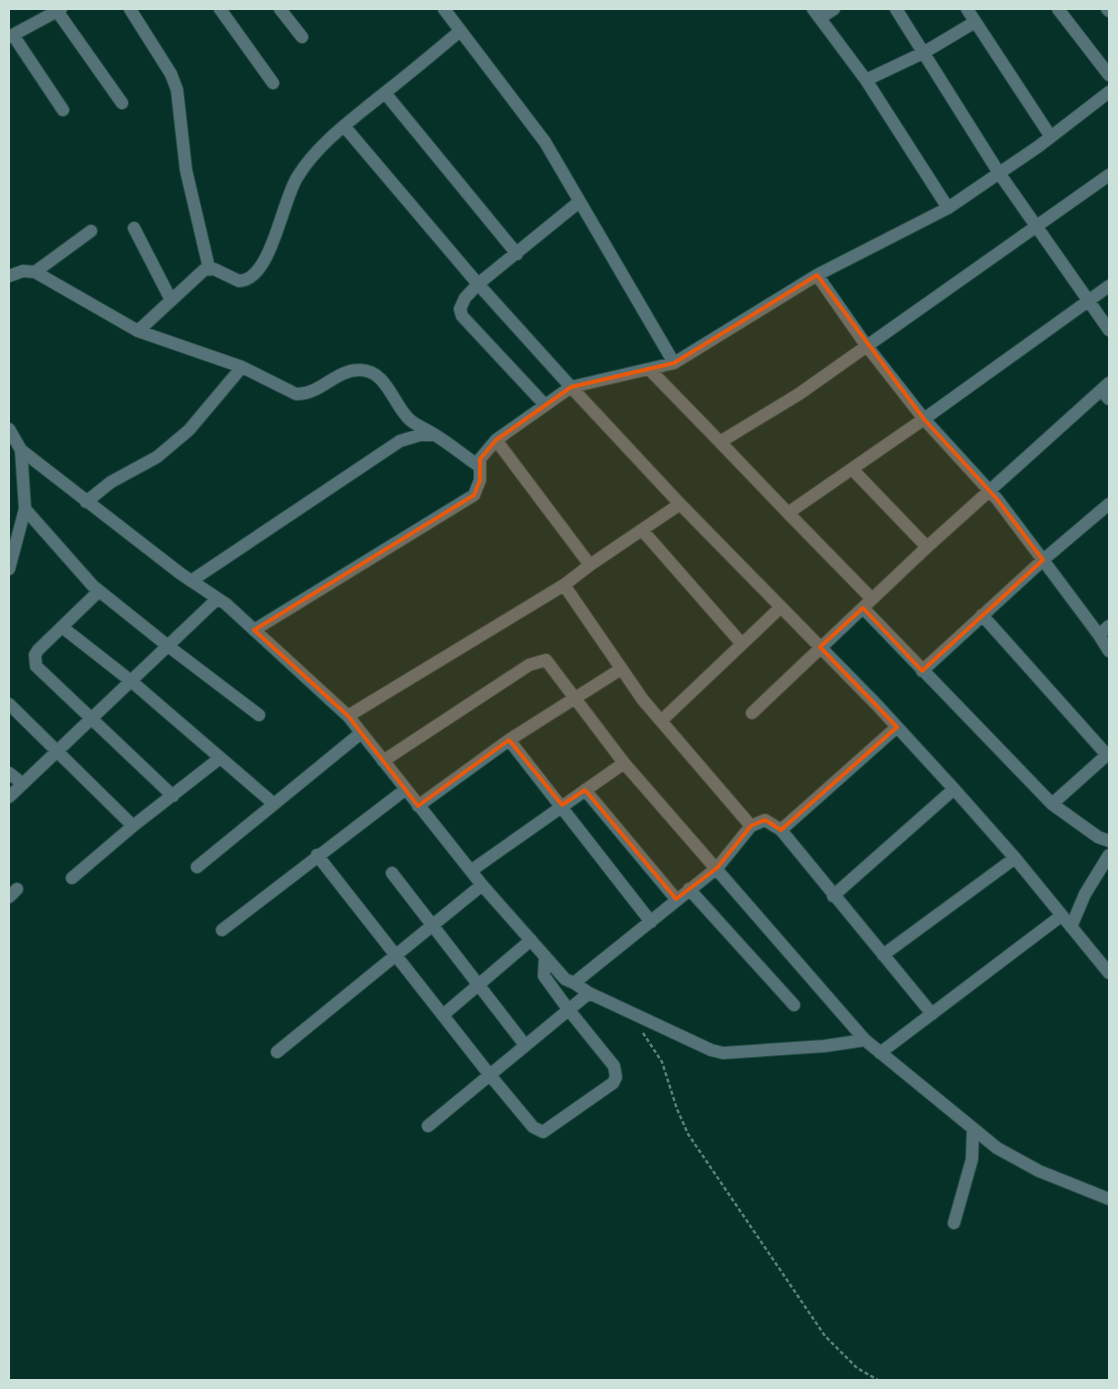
<svg xmlns="http://www.w3.org/2000/svg" width="1118" height="1389" font-family="Inter,sans-serif">
<style>
.lines{fill:none;stroke-linecap:round;stroke-linejoin:round}
.minor-casing{stroke:#254d44;stroke-width:14}
.path{stroke:#5e8078;stroke-width:2.5;stroke-dasharray:4 2.5;stroke-linecap:butt}
.minor{stroke:#547277;stroke-width:12}
.marked{fill:#e8590c;fill-opacity:0.2;stroke:#e8590c;stroke-width:4;stroke-linejoin:round}
</style>
<rect width="100%" height="100%" fill="#053128"/>
<g class="lines">
<defs>
<path id="minor" d="M130,9L171,74L177,90L186,170L209,268
M220,9L273,83
M280,9L302,37
M444,9L545,142L674,363
M813,9L866,80L948,208
M896,9L999,173L1109,330
M967,9L1051,137
M1058,9L1109,75
M1107,9L1109,11
M57,11L122,103
M820,18L834,9
M13,35L63,110
M9,37L61,9
M866,80L923,53L975,22
M385,93L517,254
M344,126L478,284L571,387L680,504L877,705L954,789L1015,858L1109,973
M1109,175L799,394L720,442L788,513L924,419L1109,286
M134,228L171,300
M35,272L91,231
M817,275L866,345L924,419L997,499L1043,560L1109,504
M9,276L23,271L35,272L138,331L242,367L296,394C320,395 335,370 359,370C386,369 393,404 409,419C416,426 427,429 435,435C450,444 464,456 479,466
M138,331L204,270L214,269L239,281C272,280 282,199 298,176C317,145 350,121 377,99C405,77 433,54 460,31
M649,369L720,442
M1101,390L1109,399
M545,405L462,316L460,309L465,298L478,284L579,202
M9,429L21,450L181,574L226,604L348,716L482,885L565,979L574,983L717,868L751,826L643,700L564,585L590,565L496,440
M852,469L927,547
M86,502L111,482L157,457L189,430L242,367
M25,509L93,586L168,646L259,715
M788,513L872,599
M642,530L742,644
M590,565L680,504
M9,569L25,509L21,450
M191,581L400,441L420,435H435
M99,591L38,650L35,655L36,666L173,796
M863,608L1052,804L1098,837L1109,841
M982,615L1107,755
M62,627L131,681L274,804
M254,630L474,495L480,480V459L496,440L571,387L674,363L817,275L948,208L1039,146L1109,92
M1099,635L1109,651
M922,671L1043,560L1099,635L1109,626
M9,704L133,826
M752,713L927,547L1109,383
M348,716L564,585
M661,721L780,608
M509,740L651,922
M383,761L529,665L546,660L624,763L865,1040L997,1148L1039,1171L1109,1199
M9,773L23,784
M585,790L676,899
M9,797L217,599
M1052,804L1109,753
M418,806L509,740L621,669
M751,826L765,820L781,830L932,1014
M781,830L897,727
M317,855L489,1074L533,1127L543,1132L613,1083L616,1077L614,1066L568,1009L544,976L545,956
M197,867L361,733
M472,870L624,763
M392,873L525,1045
M72,878L133,826L220,758
M689,889L794,1005
M833,896L954,789
M9,897L17,889
M1071,927L1085,894L1109,855
M222,930L406,789
M883,955L1015,858
M574,983L589,993L711,1050L723,1053L825,1046L865,1040
M443,1015L531,940
M277,1052L482,885
M880,1053L1061,916
M428,1126L589,993
M954,1223L972,1159L973,1128"/>
</defs>
<use href="#minor" class="minor-casing"/>
<path class="path" d="M643,1033L662,1062L677,1109L688,1134L825,1336L857,1368L878,1380"/>
<use href="#minor" class="minor"/>
</g>
<path class="marked" d="M817,275L924,419L997,499L1043,560L922,671L863,608L820,647L897,727L781,830L765,820L751,826L717,868L676,899L585,790L562,805L509,740L418,806L348,716L254,630L474,495L480,480V459L496,440L571,387L674,363Z"/>
<rect width="1118" height="1389" fill="none" stroke="#cce1da" stroke-width="20"/>
</svg>
